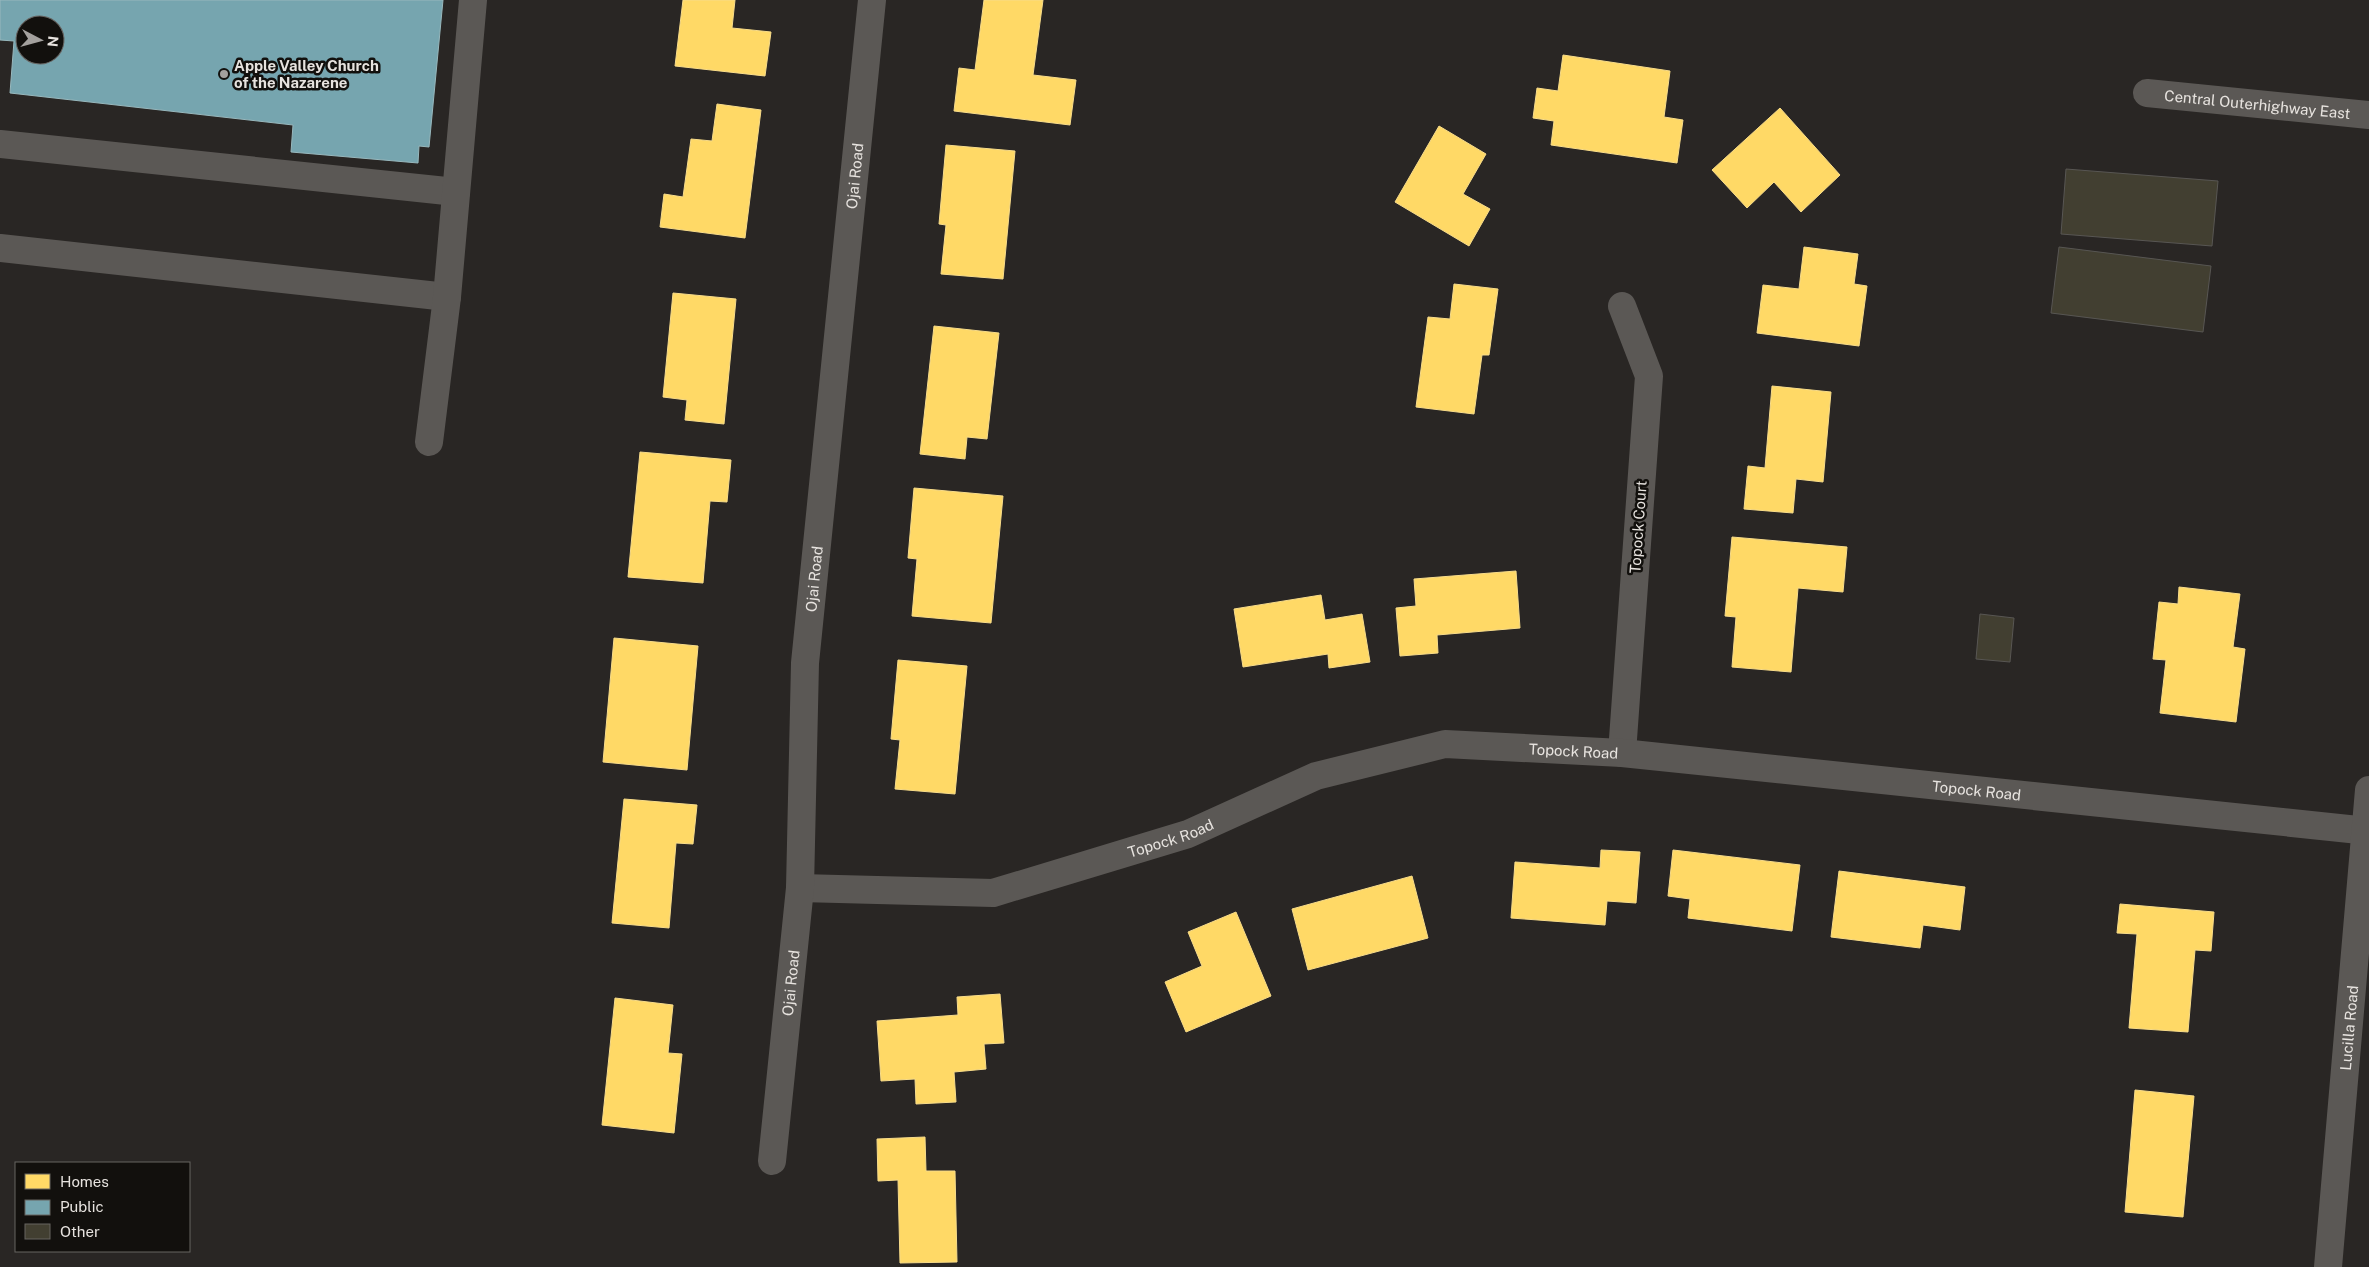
<svg xmlns="http://www.w3.org/2000/svg" width="2369" height="1267" font-family="'Public Sans',sans-serif">
<style>
.homes{fill:#ffd966;stroke:#f8dc8a}
.public{fill:#76a5af;stroke:#98b8bd;fill-rule:evenodd}
.building{fill:#423f31;stroke:#585653}
.lines{fill:none;stroke-linecap:round;stroke-linejoin:round}
.minor{stroke:#5b5855;stroke-width:28}
.poi-dot{fill:#a4a19e;stroke:#12100d;stroke-width:2}
.labels{text-anchor:middle;dominant-baseline:central;stroke-width:5;stroke-linejoin:round;paint-order:stroke}
.poi-label{font-size:15px;font-weight:bold;fill:#e7e3df;stroke:#12100d;text-anchor:start}
.street-label{font-size:15px;fill:#e7e3df;stroke:#12100d}
</style>
<rect width="100%" height="100%" fill="#292624"/>
<path class="homes" d="M683,0H735L732,28L771,32L765,76L675,66Z
M984,0H1043L1033,75L1076,80L1070,125L954,111L959,68L975,70Z
M1563,55L1670,71L1664,117L1683,120L1677,163L1551,145L1554,121L1533,118L1537,88L1558,91Z
M717,104L761,110L745,238L660,227L664,194L683,197L691,139L712,141Z
M1780,108L1840,175L1801,212L1774,182L1747,208L1712,170Z
M1439,126L1486,154L1463,194L1490,209L1469,246L1395,202Z
M946,145L1015,151L1003,279L941,274L946,225L939,224Z
M1804,247L1858,254L1854,284L1867,286L1859,346L1757,333L1763,285L1799,289Z
M1454,284L1498,289L1489,355H1482L1474,414L1416,407L1428,317L1450,319Z
M673,293L736,299L724,424L685,420L687,400L663,397Z
M934,326L999,333L987,439L967,437L965,459L920,454Z
M1772,386L1831,392L1823,482L1796,479L1793,513L1744,509L1748,466L1765,468Z
M640,452L731,460L727,502L710,501L703,583L628,577Z
M914,488L1003,496L991,623L912,616L917,559L908,558Z
M1732,537L1847,547L1843,592L1798,588L1791,672L1732,667L1736,617L1725,616Z
M1516,571L1520,628L1437,635L1438,653L1400,656L1396,608L1416,606L1414,579Z
M2179,587L2240,594L2233,647L2245,649L2236,722L2160,713L2166,660L2153,659L2159,602L2178,604Z
M1321,595L1325,620L1362,614L1370,662L1329,668L1328,654L1243,667L1234,609Z
M614,638L698,646L687,770L603,762Z
M898,660L967,666L955,794L895,789L900,740L891,739Z
M624,799L697,805L693,844L676,843L669,928L612,923Z
M1601,850L1640,852L1636,903L1607,901L1605,925L1511,918L1515,862L1600,868Z
M1673,850L1800,865L1792,931L1688,918L1690,899L1668,896Z
M1839,871L1965,887L1960,930L1923,925L1920,948L1831,937Z
M1412,876L1428,938L1308,970L1292,909Z
M2120,904L2214,912L2211,951L2195,950L2188,1032L2129,1028L2137,934L2117,933Z
M1236,912L1271,996L1186,1032L1165,982L1202,966L1188,932Z
M1000,994L1004,1043L984,1044L986,1069L954,1072L956,1102L916,1104L915,1079L881,1081L877,1021L958,1015L957,997Z
M615,998L673,1005L668,1053L682,1054L674,1133L602,1125Z
M2135,1090L2194,1096L2183,1217L2125,1212Z
M925,1137L926,1171H955L957,1262L900,1263L898,1180L878,1181L877,1139Z"/>
<path class="public" d="M0,0H443L429,147L419,146L418,163L291,152L293,125L10,93L14,41L0,40ZM25,25H55V55H25Z"/>
<path class="building" d="M2066,169L2218,181L2212,246L2061,234Z
M2059,247L2211,266L2203,332L2051,313Z
M1980,614L2014,618L2010,662L1976,659Z"/>
<g class="lines">
<g class="minor">
<path id="s1" d="M2147,93L2369,115"/>
<path d="M0,144L456,192"/>
<path d="M0,248L447,297"/>
<path d="M1622,306L1649,376L1622,753"/>
<path d="M429,442L447,297L473,0"/>
<path id="s2" d="M800,888L993,893L1188,834L1316,776L1445,744L1622,753L2369,831"/>
<path id="s3" d="M772,1161L800,888L805,663L872,0"/>
<path id="s4" d="M2328,1267L2369,790"/>
</g>
</g>
<circle class="poi-dot" cx="224" cy="74" r="5"/>
<g class="labels">
<g class="poi-label">
<text x="234" y="65">Apple Valley Church<tspan x="234" dy="17">of the Nazarene</tspan></text>
</g>
<g class="street-label">
<text stroke="none"><textPath href="#s1" startOffset="111">Central Outerhighway East</textPath></text>
<text stroke="none"><textPath href="#s3" startOffset="989">Ojai Road</textPath></text>
<text transform="translate(1638 527) rotate(-86)">Topock Court</text>
<text stroke="none"><textPath href="#s3" startOffset="584">Ojai Road</textPath></text>
<text stroke="none"><textPath href="#s2" startOffset="799">Topock Road</textPath></text>
<text stroke="none"><textPath href="#s2" startOffset="1204">Topock Road</textPath></text>
<text stroke="none"><textPath href="#s2" startOffset="379">Topock Road</textPath></text>
<text stroke="none"><textPath href="#s3" startOffset="179">Ojai Road</textPath></text>
<text stroke="none"><textPath href="#s4" startOffset="240">Lucilla Road</textPath></text>
</g>
</g>
<rect x="15" y="1162" width="175" height="90" fill="#12100d" stroke="#676461"/>
<rect x="25" y="1174" width="25" height="15" fill="#ffd966" stroke="#676461"/>
<text x="60" y="1187" font-size="15" fill="#e7e3df">Homes</text>
<rect x="25" y="1200" width="25" height="15" fill="#76a5af" stroke="#676461"/>
<text x="60" y="1212" font-size="15" fill="#e7e3df">Public</text>
<rect x="25" y="1224" width="25" height="15" fill="#423f31" stroke="#676461"/>
<text x="60" y="1237" font-size="15" fill="#e7e3df">Other</text>
<g transform="translate(40 40) rotate(96)"><circle r="24" fill="#12100d" stroke="#676461"/>
<path d="M0-4L9 19L0 12L-9 19Z" fill="#a4a19e"/>
<text y="-8" font-size="14" font-weight="bold" text-anchor="middle" fill="#e7e3df">N</text>
</g>
</svg>
